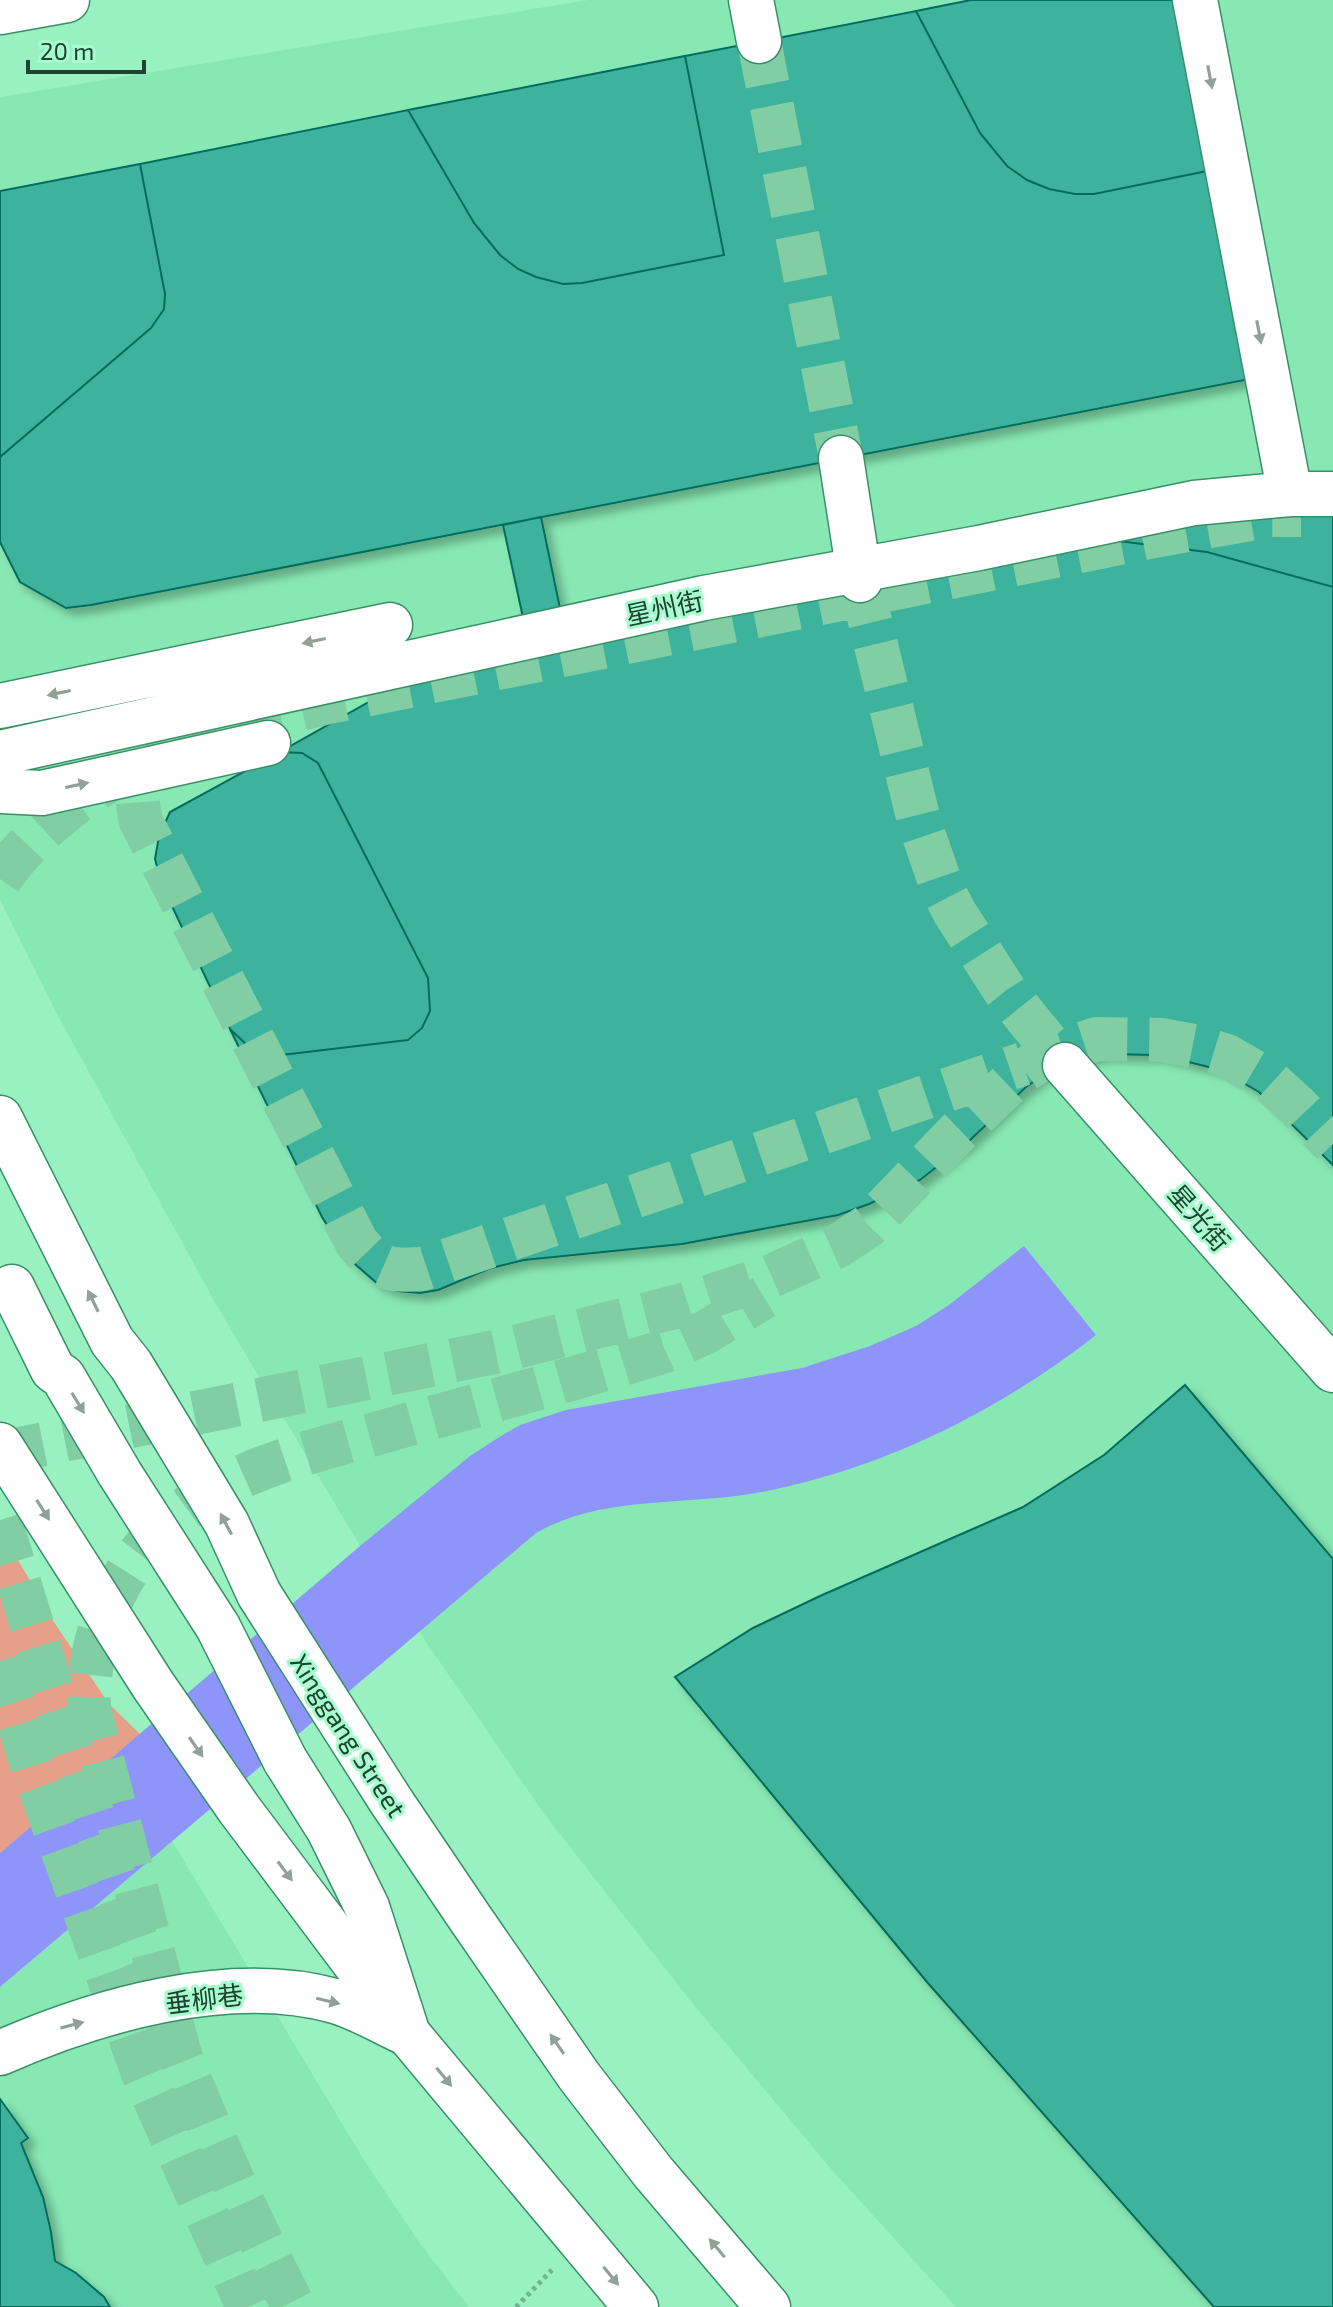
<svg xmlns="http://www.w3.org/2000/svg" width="1333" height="2307" font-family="'Exo 2','Noto Sans SC',sans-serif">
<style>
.built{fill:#88e8b4}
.green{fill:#e6a089}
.water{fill:#8e95fa}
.building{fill:#3db39e;stroke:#046d5f;stroke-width:2;filter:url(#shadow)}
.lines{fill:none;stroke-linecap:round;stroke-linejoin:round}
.minor-tunnel{stroke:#81cea4;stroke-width:44;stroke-dasharray:44 22;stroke-linecap:butt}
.major-tunnel{stroke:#81cea4;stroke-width:44;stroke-dasharray:44 22;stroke-linecap:butt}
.minor-casing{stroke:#389166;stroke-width:47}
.major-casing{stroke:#389166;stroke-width:47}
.path{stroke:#6fb58f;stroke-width:5;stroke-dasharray:4 4;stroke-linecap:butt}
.minor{stroke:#fff;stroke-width:44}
.major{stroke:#fff;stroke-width:44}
.minor-bridge-casing{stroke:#389166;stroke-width:47;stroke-linecap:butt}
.minor-bridge{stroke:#fff;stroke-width:44}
.oneway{fill:#8fa198}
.labels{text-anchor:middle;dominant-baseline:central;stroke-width:6;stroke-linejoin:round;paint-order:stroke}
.street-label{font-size:26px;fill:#1f4330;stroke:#a6fece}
</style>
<defs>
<filter id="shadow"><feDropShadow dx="7" dy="7" stdDeviation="4" flood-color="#0004"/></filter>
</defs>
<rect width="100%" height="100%" fill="#99f1c1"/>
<path class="built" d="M588,0H1333V2307H956L832,2170L693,2004L545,1815L360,1546L217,1306L57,1014L0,900V97Z
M172,1841L364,2160L421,2245L469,2307H0V1987Z"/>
<path class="green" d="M0,1529L54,1622L109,1704L140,1734L0,1853Z"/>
<path class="water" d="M1024,1246L1096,1335C998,1412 879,1471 756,1493C683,1506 602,1495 536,1533L0,1987V1853L360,1546L470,1456L501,1436L520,1425L566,1410L802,1368L870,1346L916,1326L949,1305Z"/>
<path class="building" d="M971,0H1194L1227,167L1094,194H1075L1049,189L1027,180L1007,166L980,133L916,11Z
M916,11L980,133L1007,166L1027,180L1049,189L1075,194H1094L1227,167L1265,376L91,605L66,608L20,582L0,542V457L151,328L164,309L165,294L140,164L408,110L474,223L500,255L518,269L536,277L563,284L582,283L724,255L685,56Z
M685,56L724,255L582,283L563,284L536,277L518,269L500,255L474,223L408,110Z
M140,164L165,294L164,309L151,328L0,457V191Z
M1333,502V1165L1259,1092L1221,1070L1160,1055L1100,1054L1051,1070L1026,1087L967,1143L920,1180L869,1204L838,1215L682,1244L524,1260L491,1268L438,1290L420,1293L398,1291L378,1284L348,1258L322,1217L230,1029L250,1048L273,1056L408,1040L422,1028L430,1011L428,978L318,763L302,753L280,752L399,685L1152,524Z
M1333,502V587L1207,552L1086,537Z
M541,517L567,642L530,650L503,525Z
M280,752L302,753L318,763L428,978L430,1011L422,1028L408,1040L273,1056L250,1048L230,1029L162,885L155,859L159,836L170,812Z
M1185,1385L1333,1559V2307H1214L927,1982L675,1677L753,1628L820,1596L1023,1507L1104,1455Z
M0,2099L28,2138L21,2143L43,2197L51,2232L55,2261L76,2273L104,2297L110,2307H0Z"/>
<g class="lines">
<path class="minor-tunnel" d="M759,41L841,458
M860,580L919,821L942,888L955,913L1005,991L1065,1065
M176,749L256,720L329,702L1154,536L1272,515H1301
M174,753C141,772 132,782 141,821L357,1243C380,1270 388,1271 422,1269L1023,1064
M0,879C30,836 69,805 113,778
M0,1453L504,1350L683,1305L769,1277L838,1246L868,1226L958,1132L1017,1076L1045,1056L1097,1039L1162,1040L1198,1047L1227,1056L1268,1080L1298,1107L1333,1144
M181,2059L89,1709C88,1664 97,1627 118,1587C177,1476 293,1458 403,1426C491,1401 579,1378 665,1351L706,1332L764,1297"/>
<path class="major-tunnel" d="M0,1520C81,1787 165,2058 294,2307
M0,1661L33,1768L143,2073L248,2307"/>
<defs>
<path id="minor" d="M751,0L759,41
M1195,0L1290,494
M841,458L860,580
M0,706L390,625
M0,753L704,598L979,548L1194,503L1290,494H1333
M0,791L42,793L268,743
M1065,1065L1333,1370
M12,1287L53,1370L63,1377L120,1474L218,1627
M285,1760L329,1830L367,1907L406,2028
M0,2053C97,2010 229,1972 335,2001C359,2008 384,2023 408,2034"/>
<path id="major" d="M0,12L67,0
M0,1118L112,1341L131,1365L227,1524L259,1594L391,1801L470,1918L579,2076L653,2172L768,2307
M0,1445L153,1685L239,1809L408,2034L636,2307"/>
</defs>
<use href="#minor" class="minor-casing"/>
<use href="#major" class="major-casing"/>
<path class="path" d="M516,2307L552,2270"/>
<use href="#minor" class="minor"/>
<use href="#major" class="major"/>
<defs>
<path id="minor-bridge" d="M218,1627L285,1760"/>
</defs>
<use href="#minor-bridge" class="minor-bridge-casing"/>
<use href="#minor-bridge" class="minor-bridge"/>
</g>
<defs><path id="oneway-solid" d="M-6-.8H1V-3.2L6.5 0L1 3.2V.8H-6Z" transform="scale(2)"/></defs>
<g class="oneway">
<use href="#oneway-solid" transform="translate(1210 77) rotate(79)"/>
<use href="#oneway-solid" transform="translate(1259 332) rotate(79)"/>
<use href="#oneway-solid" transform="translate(314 641) rotate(168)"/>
<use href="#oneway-solid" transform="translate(59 693) rotate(168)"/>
<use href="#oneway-solid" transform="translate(77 785) rotate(-12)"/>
<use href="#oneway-solid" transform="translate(93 1301) rotate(-116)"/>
<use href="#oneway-solid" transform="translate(78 1403) rotate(59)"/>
<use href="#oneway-solid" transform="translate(43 1510) rotate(58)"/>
<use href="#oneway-solid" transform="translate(226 1524) rotate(-118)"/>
<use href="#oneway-solid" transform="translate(196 1747) rotate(55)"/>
<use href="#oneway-solid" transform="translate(285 1871) rotate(53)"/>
<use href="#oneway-solid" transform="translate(328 2001) rotate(13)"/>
<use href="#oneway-solid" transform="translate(72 2025) rotate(-15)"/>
<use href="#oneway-solid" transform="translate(557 2044) rotate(-125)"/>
<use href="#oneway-solid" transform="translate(444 2077) rotate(51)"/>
<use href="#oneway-solid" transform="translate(717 2248) rotate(-130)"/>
<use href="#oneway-solid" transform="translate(611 2276) rotate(51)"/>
</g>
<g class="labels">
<g class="street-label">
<text transform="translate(664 607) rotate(-12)">星州街</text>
<text transform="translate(1200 1217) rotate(49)">星光街</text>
<text transform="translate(349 1735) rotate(57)">Xinggang Street</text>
<text transform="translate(204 1998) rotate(-7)">垂柳巷</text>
</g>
</g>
<path d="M28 60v12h116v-12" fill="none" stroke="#1f4330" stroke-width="4"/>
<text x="40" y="60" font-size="24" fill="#1f4330" stroke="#a6fece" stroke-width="6" paint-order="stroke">20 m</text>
</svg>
